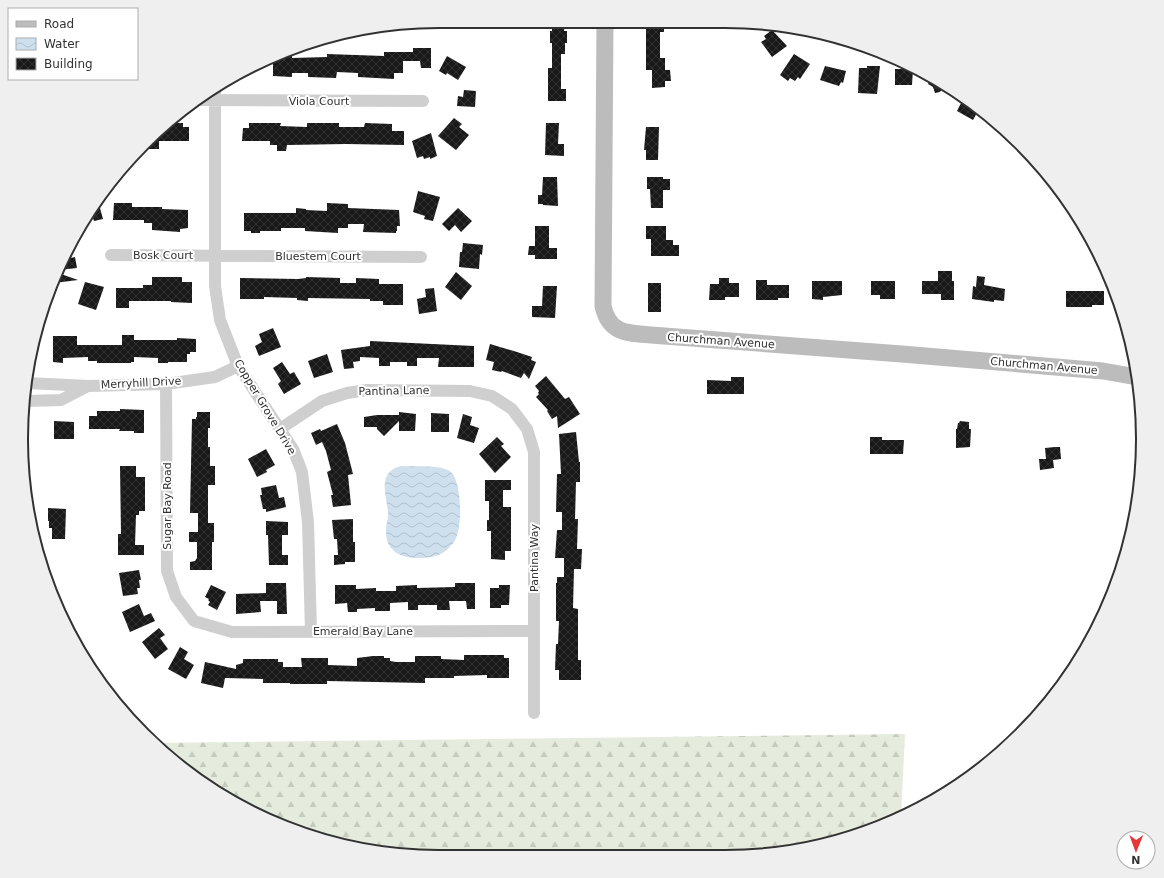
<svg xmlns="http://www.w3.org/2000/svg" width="1164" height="878" font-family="'DejaVu Sans',sans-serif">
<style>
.forest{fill:url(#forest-firs)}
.water{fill:url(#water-waves)}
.building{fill:url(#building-cross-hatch)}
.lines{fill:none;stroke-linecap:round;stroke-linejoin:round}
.street{stroke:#cfcfcf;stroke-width:12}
.secondary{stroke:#bcbcbc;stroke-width:17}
.labels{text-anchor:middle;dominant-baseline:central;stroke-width:4;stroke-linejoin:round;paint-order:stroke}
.street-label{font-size:11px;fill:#323232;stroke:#fff}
.rim{fill:none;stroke:#323232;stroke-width:2}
</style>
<defs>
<pattern id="forest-firs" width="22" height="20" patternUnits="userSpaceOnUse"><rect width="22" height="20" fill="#e5ecde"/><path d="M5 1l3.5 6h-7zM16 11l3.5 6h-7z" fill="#c5cbbf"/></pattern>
<pattern id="water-waves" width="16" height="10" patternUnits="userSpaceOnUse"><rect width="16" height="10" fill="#cedfee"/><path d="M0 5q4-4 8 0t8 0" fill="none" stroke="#b1c0cd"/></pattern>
<pattern id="building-cross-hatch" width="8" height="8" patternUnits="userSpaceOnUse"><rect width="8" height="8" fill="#191919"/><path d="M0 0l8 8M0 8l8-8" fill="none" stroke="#323232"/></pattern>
</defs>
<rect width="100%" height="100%" fill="#fff"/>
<path class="forest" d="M905,734L901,817L885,825L779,853H384L304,835L230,801L163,753L154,743Z"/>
<path class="water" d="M401,466C413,467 442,464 451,472C462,482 463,530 454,542C445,554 437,557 423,558C403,559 385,553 386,530C386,523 389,518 388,512C386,494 377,472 401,466Z"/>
<path class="building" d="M552,21H565L564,31H567V43H565V54H561V89H566V101H548V68H552V43H550V31H552Z
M646,22L664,23V32H660V58H665V70H670L671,81H665V87L652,88V70H646Z
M772,30L787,46L772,57L761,42L766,39L764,36Z
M413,48H431V68H421L420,61H403V73H394V79L358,77V73L337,72L336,78L308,77V73H292V77L273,76V59L281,56H292V58L327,57V54L384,56V52H413Z
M794,54L810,64L800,79L798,77L795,81L790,78L788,81L780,75Z
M447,56L466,67L458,80L447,73L446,75L439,71Z
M825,66L846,71L843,83L841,82L839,86L820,80Z
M867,66H880L877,94L858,93L859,68H867Z
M895,69H913L912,85H895Z
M932,77L945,84L940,92L935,93L933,87L928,84Z
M464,90L476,91L475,107L457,106L458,96L463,97Z
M964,97L979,109L973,120L957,111Z
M454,118L462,124L459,127L469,135L456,150L438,136Z
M167,123H183V127H189V141H159V149H140Z
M249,123H281L280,126L307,127V123H339V127H364L365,123L392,124V131H404V145L346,144L287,145L286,151H277V145H270V141H242L243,128H249Z
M546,123H559L558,144H564V156L545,155Z
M646,127H659L658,160H646V150H644Z
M431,133L437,156L430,159V157L424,159L423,156L417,158L412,141Z
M543,177H557L558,206L543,205V204H538V195H542Z
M647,177H663V179H670V190H663V208H651L650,189H647Z
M418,191L440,197L433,221L424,219L425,216L413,212Z
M114,203H132V207H162V209L188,210V228L180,229V232L152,230V223H144V220H113Z
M327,203L348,204V208L399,210L400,226H397V231H396V233L363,232L364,224H348V228H338V233L305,231V228H281V231H260V233H251V231H244V213H296V208L306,209V210L327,211Z
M100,208L103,219L94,221L91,213L94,209Z
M458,208L472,221L461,232L455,225L449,231L442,224Z
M535,226H549V248H557V259H535V255H528L529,246H535Z
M646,226H666V240H673V245H679V256H651V239H646Z
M463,243L483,245L482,255L480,254L479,269L459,267L460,252H462Z
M75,257L77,268L59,270L62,262L66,261V259Z
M938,271H952V281H954V300H941V294H922V281H938Z
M456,272L472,286L461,300L445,287Z
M58,273L78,280L54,283Z
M977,276L985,277L984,285L1005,289L1004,301L994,300V302L972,299L973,286L976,287Z
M152,277H182V282H192V303L171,302V301H129V308H116V288H143V285H152Z
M306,277L340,278V283H356V278L379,279V284H403V305H383V301H370V299L308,298V301L297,300V298L264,297V299H240V278L298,279L306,278Z
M719,278H729V283H739V297H725V300H709L710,284H719Z
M756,280H767V285H789V298H778V300H756Z
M812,281H842V295L823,297V300L812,299Z
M871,281H895V299H880V295H871Z
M85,282L104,287L96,310L78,304Z
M648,283H661V312H648Z
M543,286H557L555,318L532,317V306H542Z
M434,288L437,311L419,314L417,299L426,297L425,289Z
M1066,291H1104V305H1092V307H1066Z
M273,328L281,347L259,356L255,346L262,342L259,334Z
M122,335H134V340H177V338L196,339V352H190V354H187V362H168V363H158V358L134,357V362H131V363H97V361H88V357L63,358V363L53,362V336H77V345H122Z
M370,341L474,346V367H438L439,358H417V366H407V362H390V366H379V358L360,357V361L353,362L354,368L344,369L341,350L370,346Z
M490,344L517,352L532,357L531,360L536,362L529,379L524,373L521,378L502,371L501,372L492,370L494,362L486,360Z
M327,354L333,372L314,378L308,361Z
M282,362L290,374L294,372L301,384L284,394L278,384L281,381L273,368Z
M546,376L565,399L569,397L580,414L558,428L557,416L552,419L547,411L548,410L536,397L539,394L538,393L539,391L535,386Z
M731,377H744V394H707V380L731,381Z
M120,409L144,410V433H134V431H119L120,429H89V416H97V411H120Z
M197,412H210V428H208V447H210V466H215V485H208V523H214V542H212V570H190V562L195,561L197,558V542H189V532H198V513H190L192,419H196V417H197Z
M399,412L416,414L415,431H399V421L384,436L377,429V427H364V417L377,415H399Z
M431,413L449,414V432H431Z
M463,414L472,417L470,425L479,428L474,443L457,438Z
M54,421L74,422V439H54Z
M960,421L969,422V429H971L970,447L956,448V429H957L958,423H959Z
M337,424L345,443L353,474L348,475L351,505L333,507L331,495H333L327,472L331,470L326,451L322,442L316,445L311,433L320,429L321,431Z
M576,432L579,462H580V482H576L575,519H578L577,549H582L581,569H574L573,608L578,609V660H581V680H559V670H555L556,644H558L559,621H556V583H557V577H564V558H555L557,530H562V512H556L557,474H561L559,434Z
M497,437L504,444L501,446L511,457L495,473L479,454Z
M870,437H882V440H904L903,454H870Z
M1055,447H1060L1061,459L1053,460L1054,468L1040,470L1039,459H1046L1045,448Z
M266,449L275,465L266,470L267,472L257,477L248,459Z
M120,466H136V477H145V511H139V515H136L135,545H144V555H118V534H121Z
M485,480H511V490H503V507H511V551H505V560L491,559V531H487V520H489V501H485Z
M276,485L279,498L284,497L286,507L266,512V509H263L260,495H262L261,488Z
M48,508L66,509L65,539H52V528H49V521H48Z
M353,519V542H355V562H345V564L334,565V555H338L337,539H334L332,520Z
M266,521L288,522V535H282V555H288V565H269L268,535H266Z
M139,570L141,580H139L140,588H137L138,594L123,596L119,573Z
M266,583H286L287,614H277V601H260L261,612L236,614V594L266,593Z
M455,583H475V609H467L466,601H449L450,610H437V605H418V610H408V602L390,603V611H375V608L357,609V612H348L347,603L335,604V585H356V589L376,588V591H396V586L417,585V588L455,587Z
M211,585L226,592L217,610L208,605L210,602L208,600L209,599L205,597Z
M499,585H510L509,605H501V608H490V588H499Z
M139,604L144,616L151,613L155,621L130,632L122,612Z
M159,628L165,635L160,638L168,649L155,659L142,642Z
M180,647L188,652L184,659L194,665L186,679L168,669Z
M464,655H504V658H509V678H487V675L454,676V678H425V683L327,681V684H290V683H263V679L225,678L223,688L201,683L205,662L236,669V665L243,663V659H278V662H283V667H302L301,658H328V665L357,666V658L373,656H384V658H390V661L396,662H415V656H441V659L464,660Z"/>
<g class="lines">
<path class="street" d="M827,34L837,39L852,42
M215,87V286L220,320L238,366L293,449L302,472L308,522L311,632
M196,100L423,101
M111,255L421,257
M27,383L89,386L166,384L215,377L238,366
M166,384L167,571L176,597L194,621L232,632L534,631
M26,401L61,400L88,386
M280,429L322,401L347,393L367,390L470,391L492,396L512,409L527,429L534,452V713"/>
<path class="secondary" d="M605,21L603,306C609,334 628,333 651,335L902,354L1103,371L1137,377"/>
</g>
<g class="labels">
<g class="street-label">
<text x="319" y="101">Viola Court</text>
<text x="163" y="255">Bosk Court</text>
<text x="318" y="256">Bluestem Court</text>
<text transform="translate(721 341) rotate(4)">Churchman Avenue</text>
<text transform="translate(1044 366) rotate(5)">Churchman Avenue</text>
<text transform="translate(141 383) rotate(-3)">Merryhill Drive</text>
<text transform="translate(394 391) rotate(-1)">Pantina Lane</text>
<text transform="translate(265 407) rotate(59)">Copper Grove Drive</text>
<text transform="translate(167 506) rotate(-90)">Sugar Bay Road</text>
<text transform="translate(534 558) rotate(-90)">Pantina Way</text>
<text x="363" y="631">Emerald Bay Lane</text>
</g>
</g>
<path d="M0 0H1164V878H0ZM439 28H725A411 411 0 0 1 1136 439V439A411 411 0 0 1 725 850H439A411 411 0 0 1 28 439V439A411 411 0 0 1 439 28Z" fill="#efefef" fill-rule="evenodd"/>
<path class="rim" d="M439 28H725A411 411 0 0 1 1136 439V439A411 411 0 0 1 725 850H439A411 411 0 0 1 28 439V439A411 411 0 0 1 439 28Z"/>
<rect x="8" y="8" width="130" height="72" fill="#ffffff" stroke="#adadad"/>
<rect x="16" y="21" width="20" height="6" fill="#bcbcbc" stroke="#adadad"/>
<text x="44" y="28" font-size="12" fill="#323232">Road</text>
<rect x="16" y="38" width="20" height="12" fill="url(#water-waves)" stroke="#adadad"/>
<text x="44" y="48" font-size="12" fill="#323232">Water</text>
<rect x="16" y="58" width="20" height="12" fill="url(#building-cross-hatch)" stroke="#adadad"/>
<text x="44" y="68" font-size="12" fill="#323232">Building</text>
<g transform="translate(1136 850) rotate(181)"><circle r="19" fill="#ffffff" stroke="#adadad"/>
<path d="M0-3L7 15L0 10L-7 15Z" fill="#e73638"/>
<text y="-6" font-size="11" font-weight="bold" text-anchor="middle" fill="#323232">N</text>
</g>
</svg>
